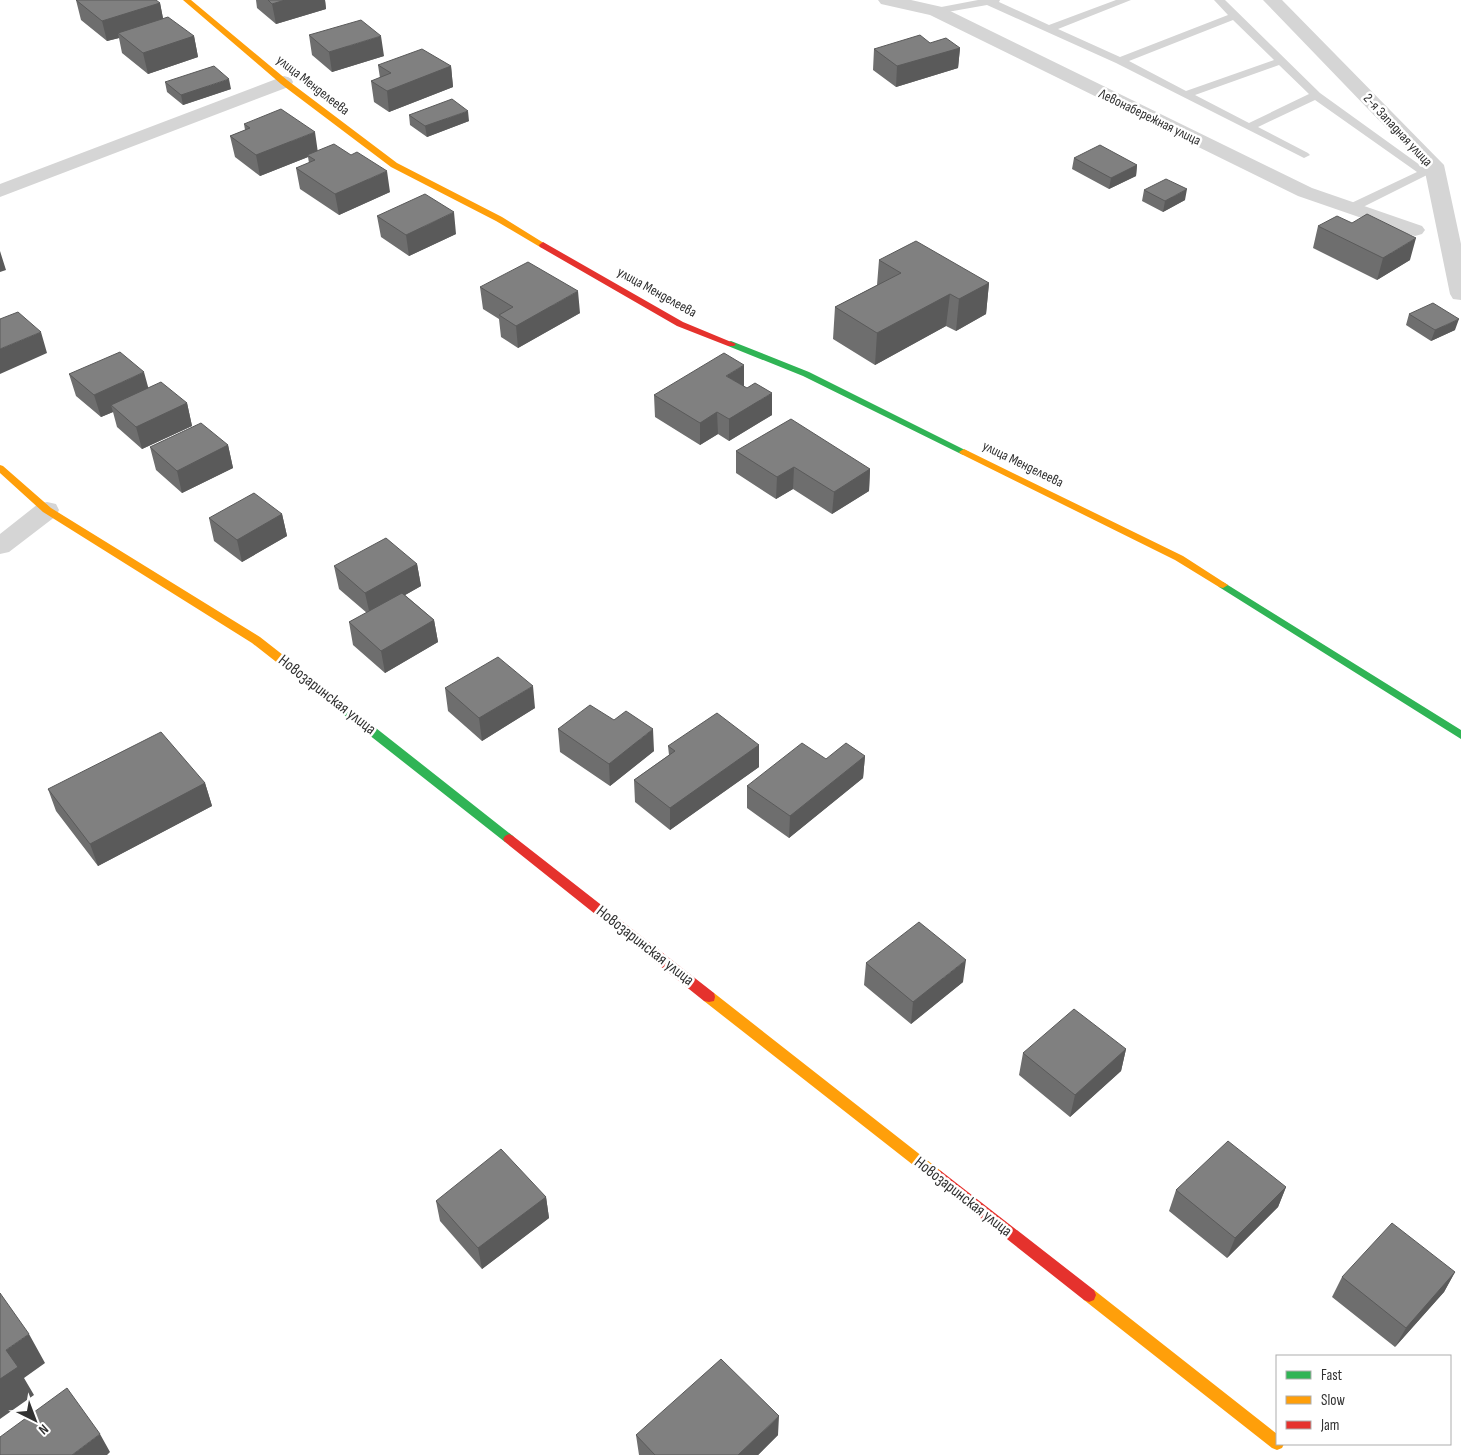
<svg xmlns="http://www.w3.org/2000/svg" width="1461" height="1455" font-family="'Sofia Sans Condensed',sans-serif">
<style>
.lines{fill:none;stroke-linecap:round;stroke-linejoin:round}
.lane{fill:#d5d5d5;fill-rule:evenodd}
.street{fill:#d5d5d5;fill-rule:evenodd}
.fast{fill:#30b455;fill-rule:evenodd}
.slow{fill:#ff9f0a;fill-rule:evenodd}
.jam{fill:#e5322d;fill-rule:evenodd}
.wall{fill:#6e6e6e}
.shaded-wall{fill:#5a5a5a}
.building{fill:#808080;stroke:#5a5a5a}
.labels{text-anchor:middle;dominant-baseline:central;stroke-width:5;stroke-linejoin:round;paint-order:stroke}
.far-street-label{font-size:14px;fill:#313131;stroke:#fff}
.street-label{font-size:16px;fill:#313131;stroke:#fff}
</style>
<rect width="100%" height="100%" fill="#fff"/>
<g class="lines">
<path class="lane" d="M978,0H1000L999,2L1049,25L1116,0H1131L1058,29L1120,57L1228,15L1214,0H1225L1320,93L1431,173L1353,212H1345L1343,209L1345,206L1417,172L1315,100L1258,127L1308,153L1310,155L1304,158L1116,63L987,5L936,14L931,11L936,8ZM1233,20L1274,60L1186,91L1129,61ZM1279,65L1309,94L1249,123L1195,95Z"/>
<path class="street" d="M878,0H911L942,7L1312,188L1422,226L1425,230L1422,234L1415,236L1408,234L1298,196L930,15L881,4Z
M1263,0H1282L1444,165L1461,244V300L1453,299L1450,294L1424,167Z
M284,76L291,78L293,82L291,86L0,197V184Z
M47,502L56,504L59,510L56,516L9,552L0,554V534L38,504Z"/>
<path class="fast" d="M731,341L809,372L969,452L964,455L961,454L803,376L728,346V342Z
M1223,582L1461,730V739L1219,587L1218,585Z
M330,694L334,695L513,836L515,839L513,842H505L326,701L324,698L326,695Z"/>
<path class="slow" d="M183,0H191L287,80L397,163L502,217L547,245L543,248L540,247L496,221L391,167L281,84Z
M964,449L1183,556L1228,585L1223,588L1219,587L1175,560L961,454L959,452Z
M0,465L3,466L51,508L260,637L334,695L336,698L334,701H326L252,643L43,512L0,473Z
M709,992L714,993L941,1171L943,1175L941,1179L936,1181L931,1179L704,1001L703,997L704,993Z
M1089,1288L1094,1290L1277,1434V1444H1284L1282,1448L1277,1450L1272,1448L1084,1300L1082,1295L1084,1290Z"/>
<path class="jam" d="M543,242L683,322L736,344L734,346H728L677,326L540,247L539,245Z
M509,834L513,836L714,993L715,997L714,1001L709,1002L704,1001L505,842L503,839L505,836Z
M936,1169L941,1171L1094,1290L1096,1295L1094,1300L1089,1302L1084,1300L931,1179L929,1175L931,1171Z"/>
</g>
<path class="wall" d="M76,0L160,3L163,19L194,36L198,57L148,74L122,53L119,38L107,41L81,20Z
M256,0H325L326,9L276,24L257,8Z
M309,35L384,56L332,72L312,55Z
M930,43L960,48L958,68L896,87L873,70L874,49Z
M378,65L451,66L453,87L389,112L374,102L371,81L380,78Z
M165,82L231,89L183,105L167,92Z
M409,115L469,121L427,137L410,125Z
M244,124L318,151L390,192L339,215L300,189L296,168L309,163L308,157L260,176L235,157L230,136L245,130Z
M1074,158L1137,165L1136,176L1109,189L1072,169Z
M1144,190L1185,200L1163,212L1142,201Z
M377,216L456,234L409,256L381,237Z
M1318,226L1410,260L1377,280L1313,248Z
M879,260L989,283L986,314L956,331L946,326L875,365L833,339L835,307L877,285Z
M480,287L580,313L518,348L501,337L499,319L483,309Z
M1409,314L1455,330L1431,341L1406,325Z
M69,374L149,388L187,403L192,426L142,449L117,427L113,412L101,417L76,396Z
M744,386L772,415L729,441L718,434L700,445L655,417L654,395Z
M228,445L233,468L182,493L156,470L150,447Z
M736,451L870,469L869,491L832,514L793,489L776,499L736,473Z
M282,514L287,536L242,562L214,541L209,518Z
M417,564L421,586L405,595L434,620L438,642L385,673L353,645L349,622L367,613L339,589L334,566Z
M445,688L535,708L482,741L448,711Z
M614,720L654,751L610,786L560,752L558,729Z
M759,745V767L670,830L635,802L634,780L669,755L668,746Z
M865,756L863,778L789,838L747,808V786L826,759Z
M205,783L212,806L98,866L56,811L48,789Z
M866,963L963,982L911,1024L864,985Z
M1126,1049L1121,1071L1070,1117L1019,1075L1023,1053Z
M1286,1187L1278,1207L1227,1258L1169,1211L1176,1190Z
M546,1197L549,1218L482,1269L440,1221L436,1201Z
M1455,1272L1444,1292L1395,1347L1332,1297L1342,1277Z
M636,1435H778L758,1455H639Z"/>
<path class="shaded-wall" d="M285,0H325L326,9L276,24L272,4Z
M160,3L164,23L118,33L119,38L107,41L102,21Z
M194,36L198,57L148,74L143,53Z
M381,36L384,56L332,72L329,52Z
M960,48L958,68L896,87L897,66Z
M451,66L453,87L389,112L387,91Z
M229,79L231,89L183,105L181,95Z
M468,111L469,121L427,137L425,126Z
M315,132L318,153L307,155L308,157L260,176L256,155Z
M1137,165L1136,176L1109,189L1111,178Z
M387,171L390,192L339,215L335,194Z
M1187,189L1185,200L1163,212L1165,201Z
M454,212L456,234L409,256L406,235Z
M1416,238L1410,260L1377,280L1383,258Z
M0,251L6,270L0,272Z
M989,283L986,314L956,331L959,299Z
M578,291L580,313L518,348L516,326Z
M950,294L946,326L875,365L877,333Z
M1459,319L1455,330L1431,341L1435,330Z
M41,332L47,353L0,374V349Z
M744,365V387L726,376Z
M144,372L150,394L111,405L113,412L101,417L94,395Z
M772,393V415L729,441V419Z
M187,403L192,426L142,449L136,427Z
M717,412L718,434L700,445V423Z
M228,445L233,468L182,493L177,471Z
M794,467L793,489L776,499L777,477Z
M870,469L869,491L832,514L834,492Z
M282,514L287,536L242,562L237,540Z
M417,564L421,586L370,615L365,593Z
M434,620L438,642L385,673L381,651Z
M533,686L535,708L482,741L479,718Z
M653,729L654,751L610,786L609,764Z
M759,745V767L670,830V808Z
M865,756L863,778L789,838L790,816Z
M205,783L212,806L98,866L90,844Z
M966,960L963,982L911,1024L913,1002Z
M1126,1049L1121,1071L1070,1117L1075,1095Z
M1286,1187L1278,1207L1227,1258L1235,1238Z
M546,1197L549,1218L482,1269L478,1248Z
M1455,1272L1444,1292L1395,1347L1406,1328Z
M29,1334L45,1363L24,1378L34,1395L0,1419V1379L6,1350Z
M779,1416L778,1435L758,1455H738Z
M100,1434L110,1452L107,1455H72Z"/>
<path class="building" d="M76,0H156L160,3L102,21Z
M268,0H285L272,4Z
M168,17L194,36L143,53L118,33Z
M361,20L381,36L329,52L309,35Z
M920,35L930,43L946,38L960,48L897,66L874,49Z
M422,49L451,66L387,91L371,81L391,73L378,65Z
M214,66L229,79L181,95L165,82Z
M452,99L468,111L425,126L409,115Z
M281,109L315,132L256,155L230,136L250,128L244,124Z
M334,144L351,155L357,152L387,171L335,194L296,168L315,160L307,155Z
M1100,145L1137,165L1111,178L1074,158Z
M1166,179L1187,189L1165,201L1144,190Z
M425,194L454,212L406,235L377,216Z
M1367,214L1416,238L1383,258L1318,226L1337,216L1352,223Z
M916,241L989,283L959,299L950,294L877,333L835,307L901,273L879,260Z
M528,262L578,291L516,326L499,315L513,307L480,287Z
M1433,303L1459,319L1435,330L1409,314Z
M18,312L41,332L0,349V319Z
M120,352L144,372L94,395L69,374Z
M724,353L744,365L726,376L747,388L755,383L772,393L729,419L717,412L700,423L654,395Z
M161,382L187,403L136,427L111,405Z
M791,419L870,469L834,492L794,467L777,477L736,451Z
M201,423L228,445L177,471L150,447Z
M254,493L282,514L237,540L209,518Z
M386,538L417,564L365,593L334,566Z
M402,593L434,620L381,651L349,622Z
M498,657L533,686L479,718L445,688Z
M590,705L614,720L626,711L653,729L609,764L558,729Z
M717,713L759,745L670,808L634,780L675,751L668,746Z
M161,732L205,783L90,844L48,789Z
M802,743L826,759L846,743L865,756L790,816L747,786Z
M919,922L966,960L913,1002L866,963Z
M1074,1009L1126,1049L1075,1095L1023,1053Z
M1228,1141L1286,1187L1235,1238L1176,1190Z
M501,1149L546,1197L478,1248L436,1201Z
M1392,1223L1455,1272L1406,1328L1342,1277Z
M0,1293L29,1334L6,1350L18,1367L0,1379Z
M721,1359L779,1416L738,1455H655L636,1435Z
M67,1388L100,1434L72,1455H0V1437Z"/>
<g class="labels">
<g class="far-street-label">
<text transform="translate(313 85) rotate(38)">улица Менделеева</text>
<text transform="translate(1150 117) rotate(26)">Левонабережная улица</text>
<text transform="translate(1398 130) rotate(47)">2-я Западная улица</text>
<text transform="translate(657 292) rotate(29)">улица Менделеева</text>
<text transform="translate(1023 464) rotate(26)">улица Менделеева</text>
</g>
<g class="street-label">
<text transform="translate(327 695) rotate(38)">Новозаринская улица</text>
<text transform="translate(645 946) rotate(38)">Новозаринская улица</text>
<text transform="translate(963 1197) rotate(38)">Новозаринская улица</text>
</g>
</g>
<rect x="1276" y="1355" width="175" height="90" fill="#ffffff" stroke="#adadad"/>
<rect x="1286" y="1371" width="25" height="8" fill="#30b455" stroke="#adadad"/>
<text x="1321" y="1380" font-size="15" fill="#313131">Fast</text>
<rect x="1286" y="1396" width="25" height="8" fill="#ff9f0a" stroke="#adadad"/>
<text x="1321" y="1405" font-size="15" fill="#313131">Slow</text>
<rect x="1286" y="1421" width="25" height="8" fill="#e5322d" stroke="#adadad"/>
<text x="1321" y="1430" font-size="15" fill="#313131">Jam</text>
<g transform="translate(35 1420) rotate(138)" stroke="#ffffff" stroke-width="4" paint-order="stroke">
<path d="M0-4L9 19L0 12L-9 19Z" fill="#313131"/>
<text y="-8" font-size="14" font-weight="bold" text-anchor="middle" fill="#313131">N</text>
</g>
</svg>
